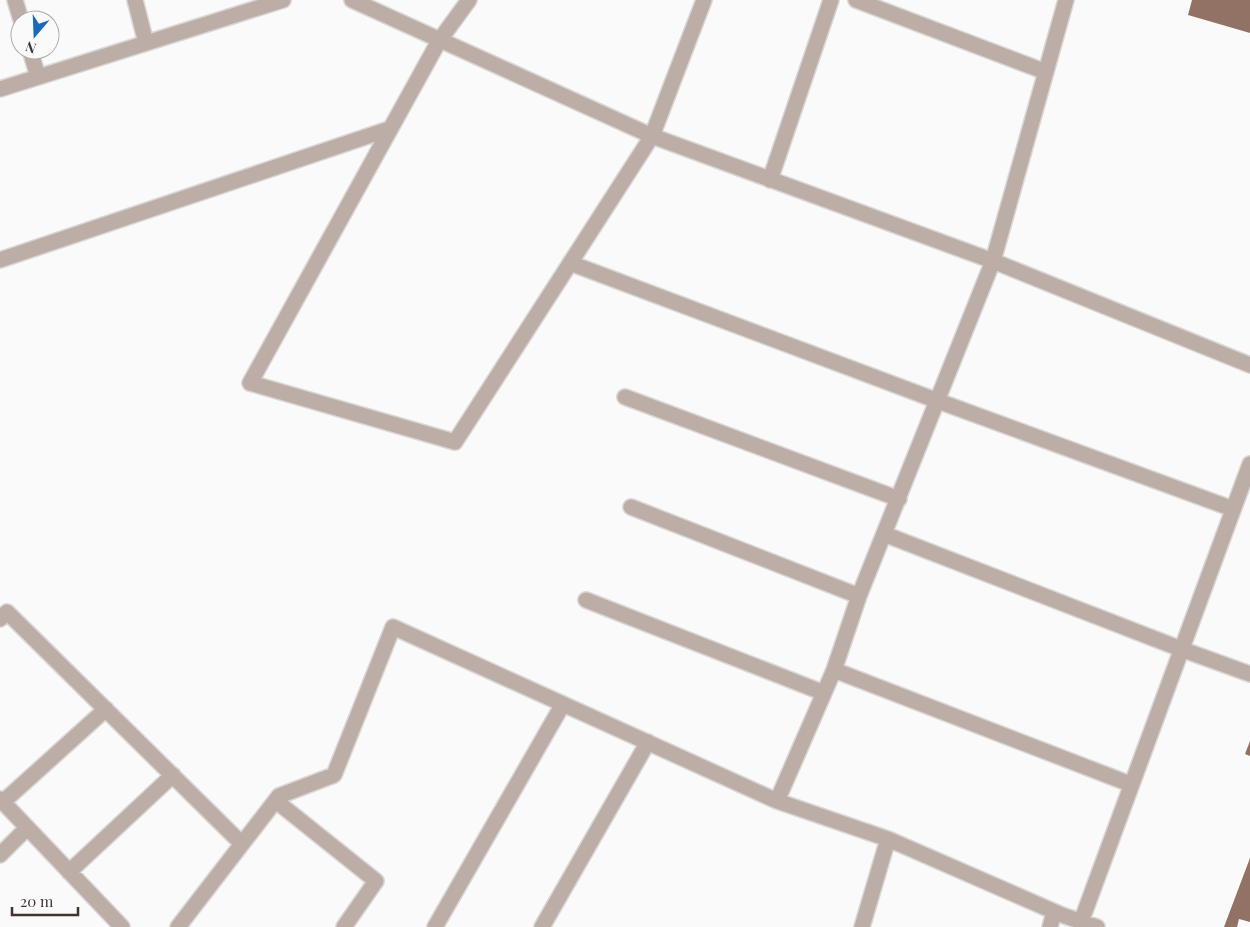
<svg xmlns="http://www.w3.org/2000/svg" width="1250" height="927" font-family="'Playfair Display',serif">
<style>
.building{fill:#927265}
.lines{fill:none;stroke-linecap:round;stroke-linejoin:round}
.minor-casing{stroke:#d9d6d5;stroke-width:18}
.minor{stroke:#bdada7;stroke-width:15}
</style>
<rect width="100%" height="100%" fill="#fafafa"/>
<path class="building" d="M1192,0H1250V33L1188,15Z
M1250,741V756L1245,754Z
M1250,858V922L1239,919L1237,927H1224Z"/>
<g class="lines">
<defs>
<path id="minor" d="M15,0L21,20
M135,0L146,43
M352,0L652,136L993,261L1250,365
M469,0L439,41L250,383L455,442L652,136L704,0
M856,0L1046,72
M30,50L38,77
M0,89L283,0
M770,180L831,0
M0,260L389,129
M570,263L938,401L1233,509
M625,397L899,499
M631,507L859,596
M884,534L1181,649L1250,674
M586,600L824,693
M0,619L7,612L242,844
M834,670L1130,784
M0,799L122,927
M276,801L376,881L344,927
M3,802L106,709
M888,839L1062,915L1097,927
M0,855L27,828
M69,872L173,775
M1081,922L1250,464
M178,927L279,796L334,775L393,627L777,801
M435,927L563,704
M542,927L648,742
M862,927L888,839L777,801L834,670L859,596L993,261L1066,0
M1050,927L1054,912"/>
</defs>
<use href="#minor" class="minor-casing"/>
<use href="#minor" class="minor"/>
</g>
<g transform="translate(35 35) rotate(199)"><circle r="24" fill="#fafafa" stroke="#b0aaa8"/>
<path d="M0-4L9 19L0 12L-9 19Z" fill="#196bba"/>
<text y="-8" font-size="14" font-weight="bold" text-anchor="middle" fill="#41332d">N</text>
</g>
<path d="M12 907v8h66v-8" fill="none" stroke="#41332d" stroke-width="2.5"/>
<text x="20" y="907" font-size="15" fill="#41332d" stroke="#fafafa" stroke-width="4" paint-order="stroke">20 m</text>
</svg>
